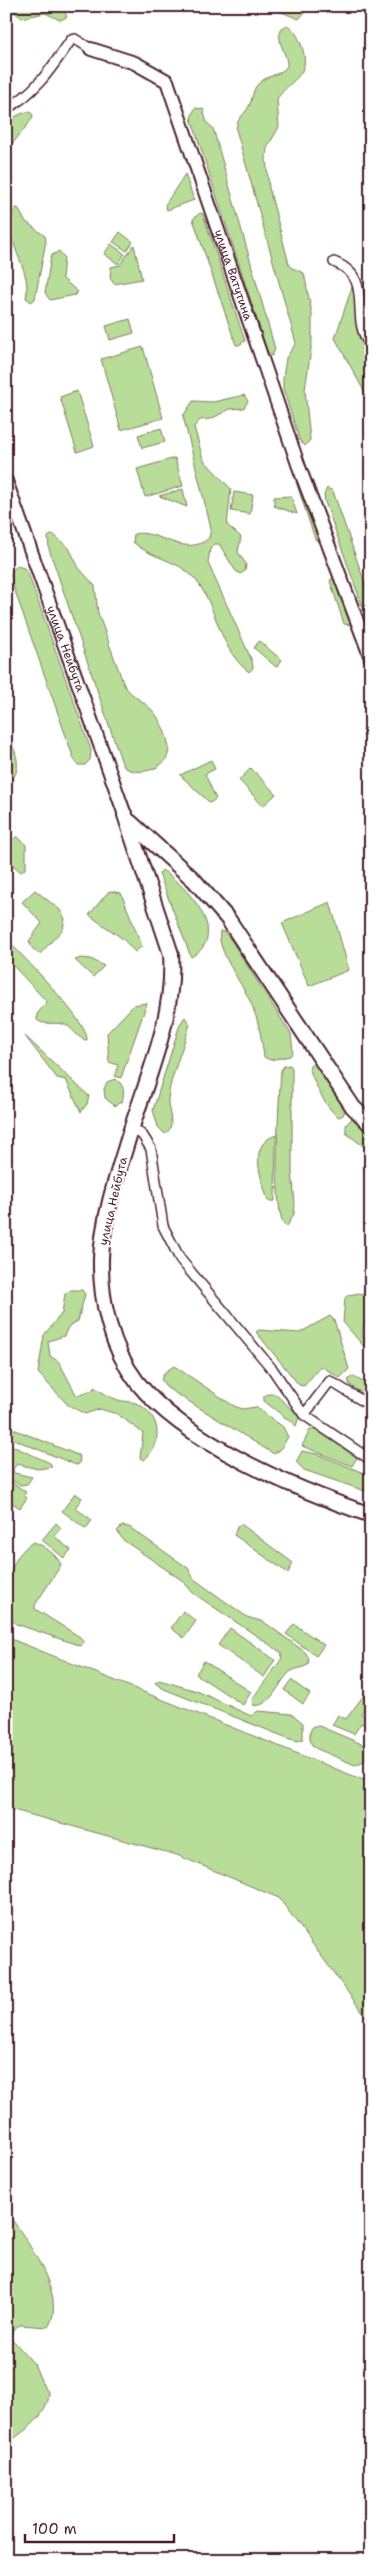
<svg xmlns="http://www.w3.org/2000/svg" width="377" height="2566" font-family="'Shantell Sans',sans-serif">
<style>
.green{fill:#b8dd98;stroke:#817e62}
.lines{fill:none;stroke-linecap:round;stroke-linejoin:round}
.street-casing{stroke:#4a1f2b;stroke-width:12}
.secondary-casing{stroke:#4a1f2b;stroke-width:16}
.primary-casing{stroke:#4a1f2b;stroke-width:18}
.street{stroke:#fff;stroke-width:9}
.secondary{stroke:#fff;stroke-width:12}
.primary{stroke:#fff;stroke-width:14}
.labels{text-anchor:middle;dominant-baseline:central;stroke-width:4;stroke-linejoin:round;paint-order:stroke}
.street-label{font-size:12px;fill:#4a1f2b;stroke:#fff}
</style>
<rect width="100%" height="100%" fill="#fff"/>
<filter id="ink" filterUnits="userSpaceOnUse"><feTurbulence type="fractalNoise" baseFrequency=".02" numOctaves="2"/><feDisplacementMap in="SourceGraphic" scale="10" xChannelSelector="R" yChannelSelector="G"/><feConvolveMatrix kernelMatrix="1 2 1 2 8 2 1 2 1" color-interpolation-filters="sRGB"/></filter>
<g filter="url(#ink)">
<path class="green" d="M6,6H62L67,17L60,20L45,13L22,18Z
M266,6H303L305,12L299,19Z
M287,25C294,29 298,36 301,44C313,76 292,77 277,99L279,127L267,148L266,159L269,188L289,264L292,268L304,273L312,314V342L305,390L310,440L305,446L300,441L283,389V378L286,358L296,343L236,129C237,117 246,114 250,104C254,94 252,87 263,80C270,75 282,74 287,66C288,53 270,34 287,25Z
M195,108L203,109L207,123L213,128L275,349L272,356L268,353L191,118Z
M30,112L33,115L32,119L6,152V121L23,113Z
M185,174L194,200L167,210L165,205Z
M15,208H18L25,221L45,236L46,241L35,299L31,302L26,298C33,265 0,244 15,208Z
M200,213L203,214L245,341L239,345H236L193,219Z
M120,232L133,242L127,251L113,242Z
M111,244L125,254L118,264L104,254Z
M134,245L142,279L114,284L110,278L111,267L120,265Z
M59,251L64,257L62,278L78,292L75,295L50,300L45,293L51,256Z
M353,284L360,300L358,333L371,352V371L365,377L371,389V404L335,338Z
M130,319L134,333L110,340L106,326Z
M143,347L163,418L121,430L101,359Z
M77,391L94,446L77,452L60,397Z
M244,395L248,401L244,408L230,409L211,419L200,420L194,427L203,459L231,489L227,525L241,537L238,552L246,564L245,571L240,574L235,570L219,544H215L210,549L208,563L252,661L253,668L249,672C218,649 218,607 195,579C178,559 151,559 133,542L134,534C157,528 185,559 209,538L211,528L183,416L193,401L213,402Z
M161,428L165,442L142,448L138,435Z
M175,458L183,486L145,497L137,469Z
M298,478L321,543L315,539L296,482Z
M327,488L333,491L371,601V630L325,502L324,495Z
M183,489L187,507L159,496Z
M234,492L253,495L250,514L231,511Z
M291,496L297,514L274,506V497Z
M53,534L69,548L79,568L95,586L98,613L124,685C132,697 144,701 153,711C160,719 166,733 168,743C175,768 138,779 123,766L49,549L48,537Z
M17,566L24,568L28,573L91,750L90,760L85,765H78L74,759L11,580L10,572Z
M331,579H336L353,624L351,625L344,624L330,581Z
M259,641L282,660L276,667L254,648Z
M6,729C14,751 27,768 6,786Z
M211,760L215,769L205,774L216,799L210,803L180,775Z
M251,768L276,794L263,806L239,780Z
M17,836L26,845V868L21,872L6,859V847Z
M162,870C187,886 232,935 191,957L159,874Z
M35,890L60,910L65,919L63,929L40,954L32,948L29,941L42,923L22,902Z
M109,891L121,893L142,946L135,952L123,939L89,915Z
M330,902L349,970L309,986L282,923Z
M220,931L224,932L231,940L291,1034L293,1052L290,1056L270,1060L264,1057C262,1041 259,1023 253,1008C245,986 216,952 220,931Z
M6,939C21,954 90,1024 87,1040C79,1040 75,1031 68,1026C58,1020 45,1027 37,1020V1014L47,1002L6,958Z
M81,958L91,959L104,966L93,977L75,960Z
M147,1003L121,1078L115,1076L118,1065L109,1062L107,1033L134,1005Z
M185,1017L190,1024C184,1045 170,1078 168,1099C167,1111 177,1126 165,1134L158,1127L153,1110L180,1024Z
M25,1036L89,1096L87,1104L81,1112L66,1080L57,1078Z
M313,1063L318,1065L346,1108L343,1115L339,1117C327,1111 313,1081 309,1067Z
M290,1065L292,1068V1171L295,1203L294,1214L287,1226L284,1225C272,1204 279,1099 281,1070L284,1066Z
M115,1079C124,1083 125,1093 122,1101L115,1106L105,1098L104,1089L107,1082Z
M354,1116L371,1129V1152L346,1133V1125Z
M276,1135L275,1201H268C262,1179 246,1145 276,1135Z
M71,1290H82L85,1294L78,1321L68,1327L64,1336L48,1341L50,1356L59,1362L77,1396L93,1390L94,1387C102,1392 109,1397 118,1400C125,1402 134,1401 140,1405C162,1418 162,1445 144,1460L140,1458L143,1433L117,1414L100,1409L85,1414L68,1405L38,1373L44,1335L62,1313L65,1294Z
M359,1293L371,1299C371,1316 352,1334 371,1347V1355L343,1322L345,1298L348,1295Z
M330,1316L334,1320L349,1369L340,1378L321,1366L304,1386L299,1385L256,1332L259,1330L299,1333Z
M174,1366L234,1406L243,1409L256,1407L283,1427L288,1437L280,1450L274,1454L167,1388L161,1379L165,1372Z
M353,1376L371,1387V1400L350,1385L348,1380Z
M268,1394H275L297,1414L299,1417L296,1426L264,1401V1396Z
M6,1426L80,1456L79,1464L76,1465L6,1436Z
M310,1430H320L358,1456L352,1466L302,1446Z
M6,1443L50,1463L52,1467L38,1469L17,1464L13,1469L14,1473L32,1477L27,1484L20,1485L6,1476Z
M302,1451L317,1454L371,1476V1493L304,1470L296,1462Z
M6,1478L26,1492L24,1495L27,1498L20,1508L6,1499Z
M75,1493L82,1498L75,1508L92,1520L86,1529L62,1511Z
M56,1523L61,1528L54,1536L71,1550L64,1558L42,1540Z
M241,1524L293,1563L288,1573L234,1535L237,1527Z
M122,1526L129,1527L188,1568L194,1579L247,1617L264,1622L305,1652L309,1658L308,1665C302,1669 295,1668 290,1672C279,1681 271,1709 253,1705L252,1699L281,1660L282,1653L193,1593L183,1581L123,1540L117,1531Z
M33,1542C43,1544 58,1556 61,1565L35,1605V1609L80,1637L84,1643L81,1646L16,1624L6,1616C5,1589 8,1558 33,1542Z
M183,1611L196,1621L184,1638L171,1628Z
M294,1624L324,1645L316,1656L286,1634Z
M230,1628L275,1660L264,1677L218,1645Z
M6,1637L371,1783V2024L279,1898L177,1855L6,1808Z
M204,1661L251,1692L243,1705L196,1674Z
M159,1680L197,1691L251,1716L258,1711L292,1714L303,1723V1739L298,1741L290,1739L164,1689L155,1683Z
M291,1680L310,1694L303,1704L284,1690Z
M367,1691L371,1695L361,1714L371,1721V1729L361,1723L354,1734L332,1725L338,1715L346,1719Z
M313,1726H319L371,1748V1758L355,1765L315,1748C309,1744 308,1732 313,1726Z
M6,2211C24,2236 69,2297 48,2327L20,2325L13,2329L11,2338L34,2364L43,2385L49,2393C48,2418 24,2430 6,2445Z"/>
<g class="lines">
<defs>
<path id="street" d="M6,109C36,93 52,67 71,40L75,39L91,49
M334,262C377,279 347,317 371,346
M132,1126L143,1136L151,1149L163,1226L180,1259L273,1370L304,1415L371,1460
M304,1415L330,1381L371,1406"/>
<g id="secondary">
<path id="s1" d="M91,49L135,63L167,81L299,467L371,658"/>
<path id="s2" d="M6,481L125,815"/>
</g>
<path id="primary" d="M125,815L171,954C175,1016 148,1075 130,1133C118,1172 103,1216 101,1258C100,1301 111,1348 137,1382C186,1444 298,1490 371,1515
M130,822L194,880L228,919L353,1107L371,1125"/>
</defs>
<use href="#street" class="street-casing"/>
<use href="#secondary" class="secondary-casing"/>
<use href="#primary" class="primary-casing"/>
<use href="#street" class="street"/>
<use href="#secondary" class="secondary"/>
<use href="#primary" class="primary"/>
</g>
</g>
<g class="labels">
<g class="street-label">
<text stroke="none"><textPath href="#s1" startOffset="288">улица Ватутина</textPath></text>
<text stroke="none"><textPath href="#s2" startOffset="178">улица Нейбута</textPath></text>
<text transform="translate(113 1201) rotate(-77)">улица Нейбута</text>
</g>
</g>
<rect width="377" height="2566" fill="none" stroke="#fff" stroke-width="25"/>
<rect x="12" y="12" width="352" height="2541" fill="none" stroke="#4a1f2b" stroke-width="2" filter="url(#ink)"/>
<path d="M25 2534v8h149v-8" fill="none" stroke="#4a1f2b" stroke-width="2.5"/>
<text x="32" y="2534" font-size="15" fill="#4a1f2b" stroke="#ffffff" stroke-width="4" paint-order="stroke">100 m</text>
</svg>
